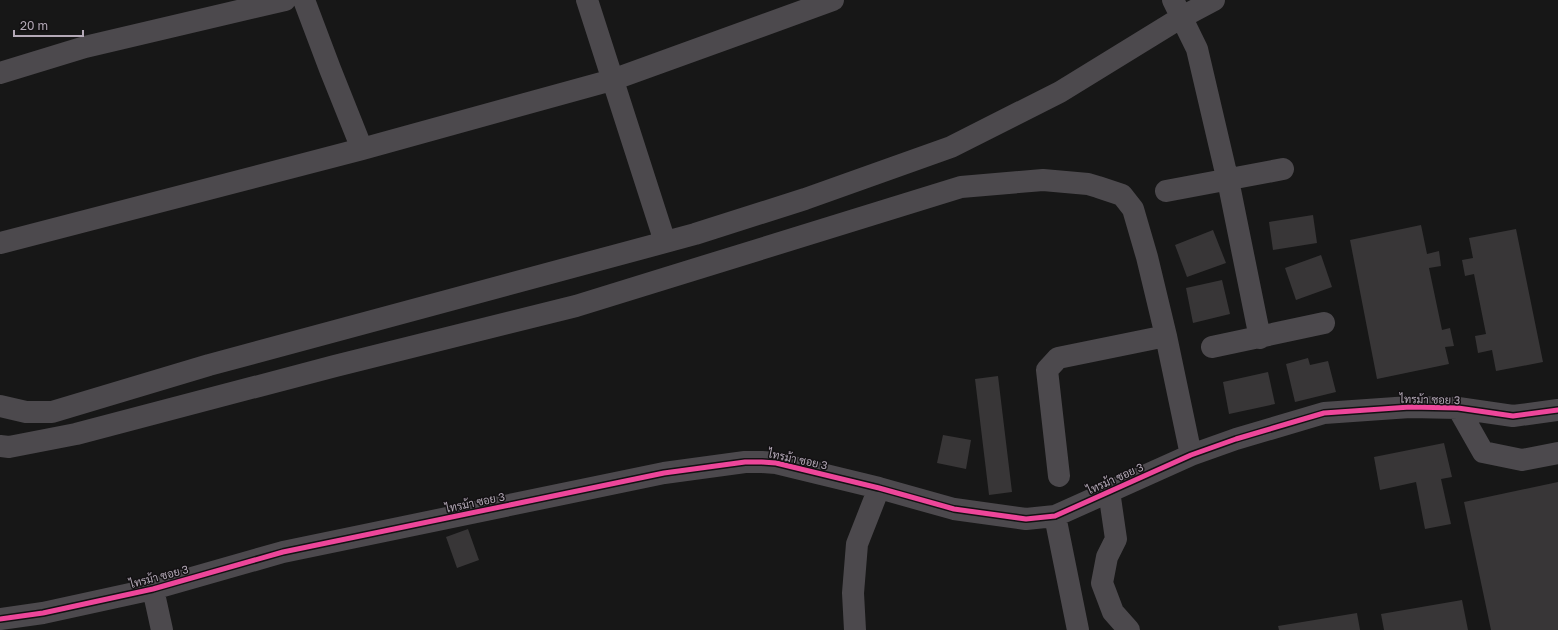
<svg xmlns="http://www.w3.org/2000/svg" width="1558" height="630" font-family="'Golos Text',Sarabun,sans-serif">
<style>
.building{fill:#383637}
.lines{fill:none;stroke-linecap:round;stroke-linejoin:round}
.minor{stroke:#4c494d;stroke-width:22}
.cycleway-casing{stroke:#131113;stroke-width:8}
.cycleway{stroke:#ed469a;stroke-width:5}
.labels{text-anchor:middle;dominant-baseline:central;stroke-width:3;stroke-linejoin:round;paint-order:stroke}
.street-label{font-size:11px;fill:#b4a9b7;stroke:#131113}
</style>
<rect width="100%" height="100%" fill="#171717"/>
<path class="building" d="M1313,215L1317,243L1273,250L1269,222Z
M1421,225L1427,254L1439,251L1441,266L1429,268L1442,330L1450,328L1454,346L1445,347L1449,364L1377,379L1350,240Z
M1516,229L1543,362L1496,371L1492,350L1478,353L1475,336L1486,334L1474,274L1465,276L1462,260L1473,258L1469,238Z
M1213,230L1226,263L1187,277L1175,245Z
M1321,255L1332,287L1296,300L1285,268Z
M1222,280L1230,314L1193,323L1186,288Z
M1308,358L1310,365L1328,361L1336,392L1295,402L1286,364Z
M1268,372L1275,404L1229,414L1223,382Z
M998,376L1012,492L989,495L975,379Z
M943,435L971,440L966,469L937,463Z
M1444,443L1452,477L1441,479L1451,524L1425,529L1416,482L1380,490L1374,457Z
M1558,482V630H1491L1464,502Z
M468,529L479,560L457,568L446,537Z
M1462,600L1468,630H1384L1381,614Z
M1357,613L1360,630H1279L1278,626Z"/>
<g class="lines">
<path class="minor" d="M304,0L330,69L362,149
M587,0L665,242
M1173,0L1197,49L1230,190L1260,338
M0,73L85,47L285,0
M1166,191L1283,169
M0,243L362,149L612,80L833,0
M1212,347L1324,323
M0,406L26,412H52L209,365L695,234L805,199L951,147L1060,92L1182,17L1214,0
M1458,408L1483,452L1522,460L1558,453
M0,446L9,447L76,434L335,366L576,306L961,187L1043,180L1088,184L1098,187L1122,195L1133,209L1147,257L1166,336L1191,455
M1059,476L1047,370L1058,358L1166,336
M1109,491L1116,539L1107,557L1102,583L1113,612L1129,630
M1055,516L1078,630
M153,589L162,630
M0,619L43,613L153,589L283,552L664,473L745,462H762L776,463L879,488L954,509L1026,519L1055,516L1191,455L1236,439L1324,413L1410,407L1458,408L1513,416L1558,410
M855,630L853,593L857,544L879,488"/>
<defs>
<path id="cycleway" d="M0,619L43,613L153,589L283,552L664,473L745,462H762L776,463L879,488L954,509L1026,519L1055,516L1191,455L1236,439L1324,413L1410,407L1458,408L1513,416L1558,410"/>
</defs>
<use href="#cycleway" class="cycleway-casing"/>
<use href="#cycleway" class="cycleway"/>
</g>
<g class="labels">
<g class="street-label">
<text transform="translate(1430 399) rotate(1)">ไทรม้า ซอย 3</text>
<text transform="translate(798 459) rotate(12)">ไทรม้า ซอย 3</text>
<text transform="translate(1115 478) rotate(-24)">ไทรม้า ซอย 3</text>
<text transform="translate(475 502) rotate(-12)">ไทรม้า ซอย 3</text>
<text transform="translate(159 576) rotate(-15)">ไทรม้า ซอย 3</text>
</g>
</g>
<path d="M14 30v6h69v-6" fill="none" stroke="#b4a9b7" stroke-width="2"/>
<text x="20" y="30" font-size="12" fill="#b4a9b7" stroke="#131113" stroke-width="3" paint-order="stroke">20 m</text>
</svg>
